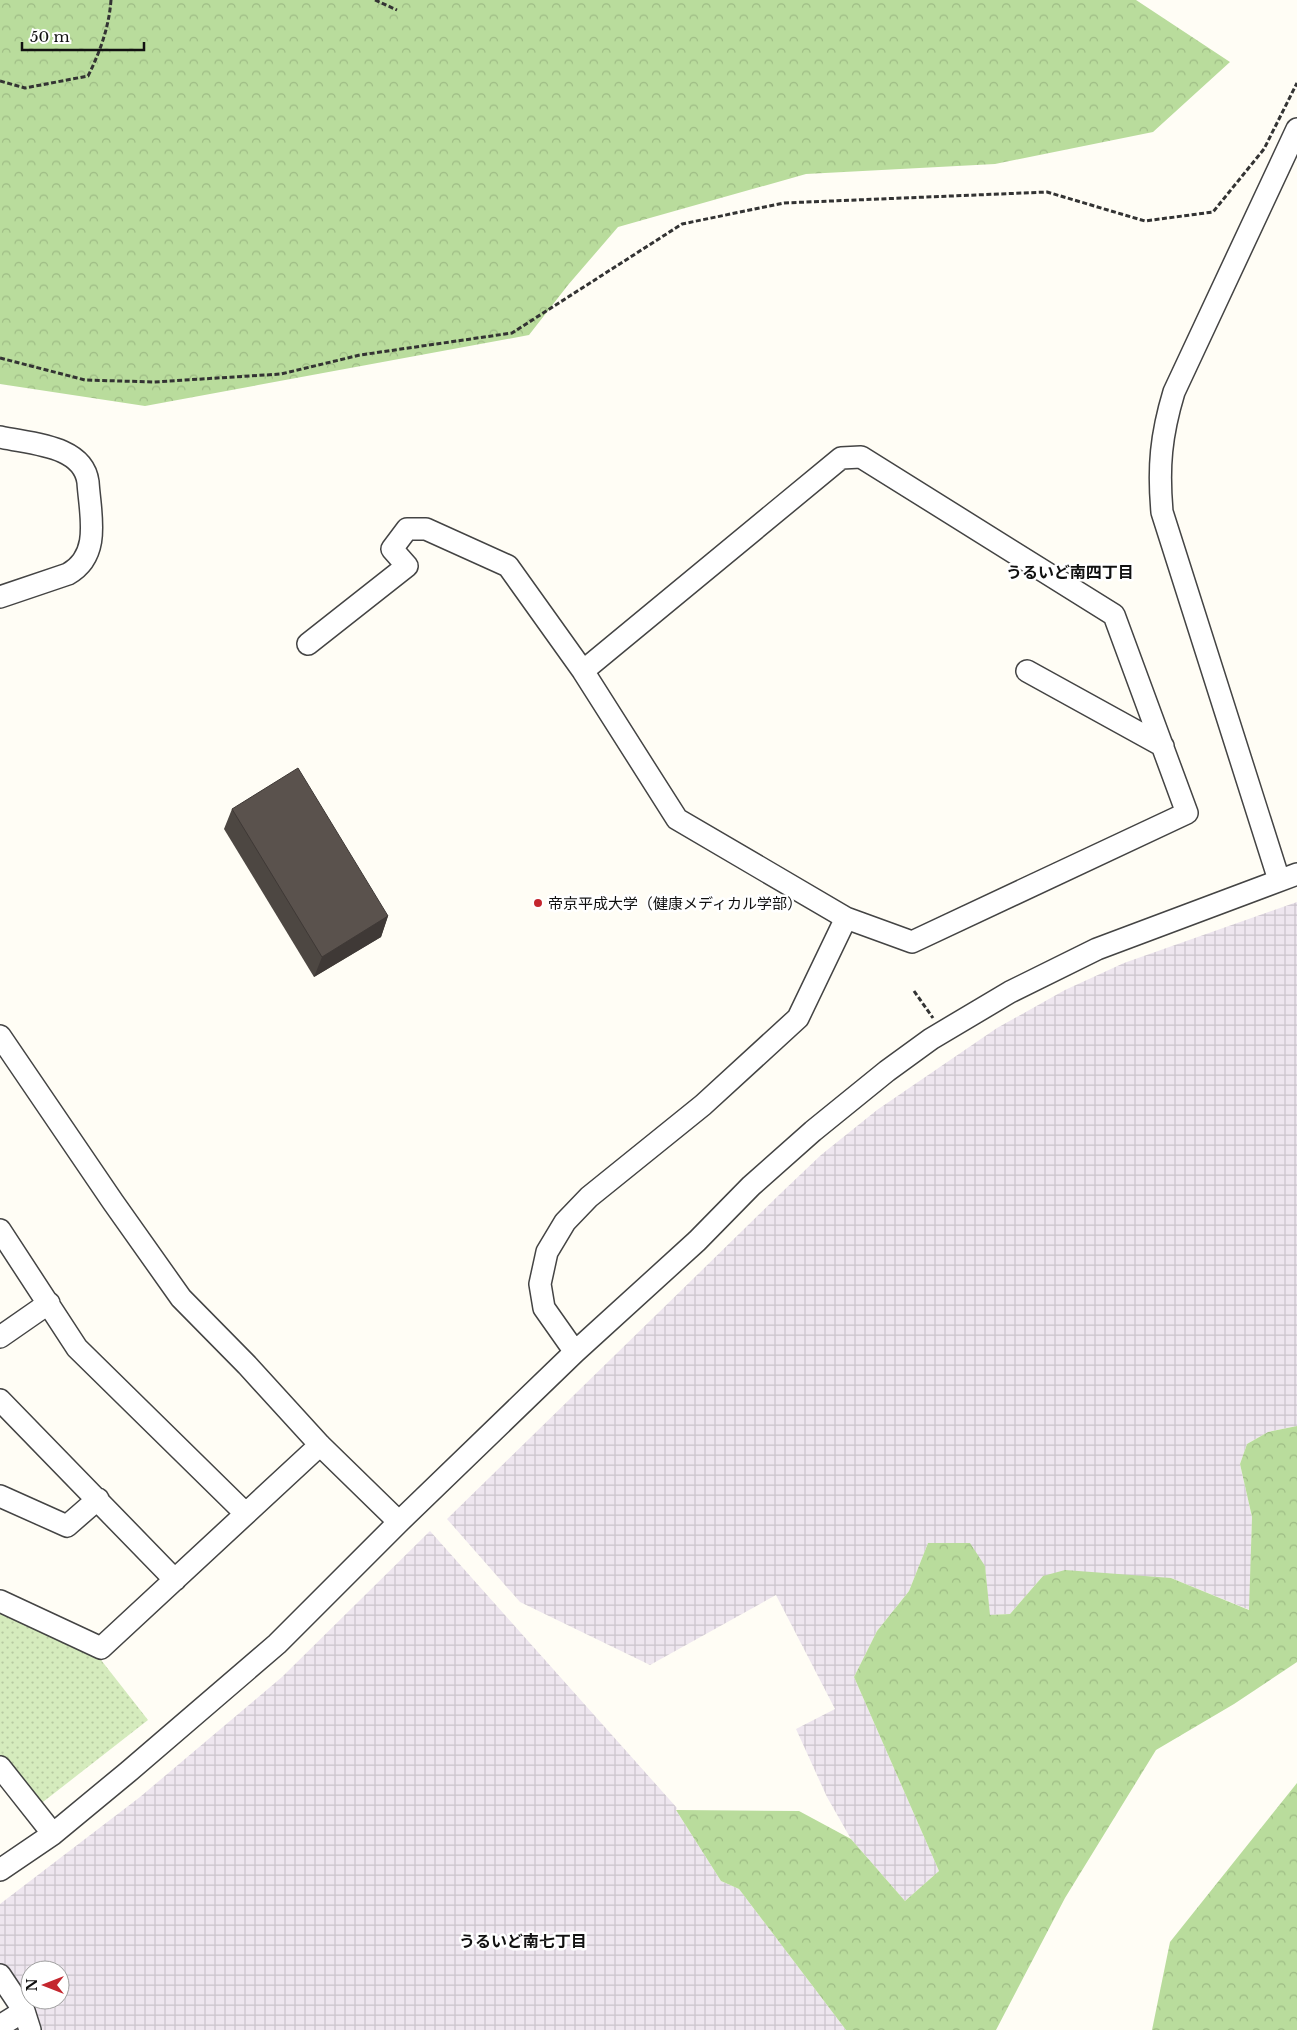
<svg xmlns="http://www.w3.org/2000/svg" width="1297" height="2030" font-family="'Libre Baskerville','Noto Sans JP',serif">
<style>
.industrial{fill:url(#industrial-grid);fill-rule:evenodd}
.forest{fill:url(#forest-crowns)}
.park{fill:url(#park-dots)}
.lines{fill:none;stroke-linecap:round;stroke-linejoin:round}
.minor-casing{stroke:#444;stroke-width:24}
.path{stroke:#333;stroke-width:3;stroke-dasharray:5 2.5;stroke-linecap:butt}
.minor{stroke:#fff;stroke-width:21}
.wall{fill:#4d4742}
.shaded-wall{fill:#3f3936}
.building{fill:#5a524d;stroke:#3f3936}
.poi-dot{fill:#c4262e;stroke:#fff;stroke-width:2}
.labels{text-anchor:middle;dominant-baseline:central;stroke-width:5;stroke-linejoin:round;paint-order:stroke}
.poi-label{font-size:15px;fill:#111;stroke:#fff;text-anchor:start}
.neighbourhood-label{font-size:16px;font-weight:bold;fill:#111;stroke:#fff}
</style>
<defs>
<pattern id="industrial-grid" width="8" height="8" patternUnits="userSpaceOnUse" patternTransform="scale(1.25)"><rect width="8" height="8" fill="#eee6ef"/><path d="M0 4h8M4 0v8" fill="none" stroke="#cbc4cc"/></pattern>
<pattern id="forest-crowns" width="20" height="18" patternUnits="userSpaceOnUse" patternTransform="scale(1.25)"><rect width="20" height="18" fill="#b9dc9c"/><path d="M2 6a3 3 0 1 1 6 0M12 15a3 3 0 1 1 6 0" fill="none" stroke="#9ebc85"/></pattern>
<pattern id="park-dots" width="8" height="8" patternUnits="userSpaceOnUse" patternTransform="scale(1.25)"><rect width="8" height="8" fill="#d5ebbd"/><path d="M2 2h.1M6 6h.1" fill="none" stroke="#b6c8a1" stroke-width="1.8" stroke-linecap="round"/></pattern>
</defs>
<rect width="100%" height="100%" fill="#fffdf5"/>
<path class="industrial" d="M1297,902V1426L1268,1432L1247,1444L1240,1464L1252,1517L1250,1610L1171,1578L1043,1576L1010,1614L989,1615L985,1566L928,1543L909,1591L877,1631L854,1677L939,1871L905,1901L851,1839L827,1797L796,1729L835,1709L776,1595L650,1665L520,1602L447,1519L781,1193L821,1155L877,1110L997,1028L1065,990L1124,963Z
M430,1531L677,1808L676,1810L721,1881L739,1889L846,2030H17L0,1980V1904L140,1797L282,1677ZM30,1970H60V2000H30Z"/>
<path class="forest" d="M0,0H1136L1230,62L1153,132L995,164L806,174L618,227L568,285L529,335L145,406L0,384Z
M1297,1426V1662L1234,1704L1156,1750L1065,1898L996,2030H846L739,1889L721,1881L676,1810L799,1811L851,1839L905,1901L939,1871L854,1677L877,1631L909,1591L928,1543H970L985,1566L990,1615L1010,1614L1043,1576L1065,1570L1171,1578L1249,1610L1252,1517L1240,1464L1247,1444L1268,1432Z
M1297,1783V2030H1152L1170,1942Z"/>
<path class="park" d="M0,1608L94,1651L148,1720L34,1809L0,1765Z"/>
<g class="lines">
<defs>
<path id="minor" d="M0,437C31,444 83,445 88,482C90,514 102,555 68,574L0,597
M308,644L407,566L392,549L407,529H426L508,566L583,671L677,819L846,918L912,942L1187,813L1114,615L861,457L841,458L583,671
M1027,671L1163,746
M1279,880L1162,512C1158,467 1161,435 1174,392L1297,129
M0,1036L113,1202L181,1298L247,1365L320,1445L399,1522
M0,1230L77,1348L245,1513
M0,1337L49,1303
M575,1352L544,1308L540,1284L547,1252L565,1222L589,1197L703,1105L798,1018L846,918
M0,1400L175,1580
M0,1496L67,1526L98,1499
M0,1601L101,1648L320,1445
M0,1767L53,1834
M0,1870L53,1834L128,1772L277,1644L399,1522L575,1352L697,1241L751,1186L813,1131L887,1071L931,1039L1010,992L1097,949L1297,874
M0,1975L24,2011L30,2030
M0,2026L24,2011"/>
</defs>
<use href="#minor" class="minor-casing"/>
<path class="path" d="M375,0L397,10
M0,81L25,88L88,76C100,52 109,27 111,0
M0,358L85,380L154,382L281,374L360,355L512,333L682,224L784,203L1047,192L1145,221L1213,212L1264,149L1297,83
M914,991L933,1018"/>
<use href="#minor" class="minor"/>
</g>
<path class="wall" d="M232,809L388,916L381,937L314,977L224,829Z"/>
<path class="shaded-wall" d="M388,916L381,937L314,977L322,957Z"/>
<path class="building" d="M298,768L388,916L322,957L232,809Z"/>
<circle class="poi-dot" cx="538" cy="903" r="5"/>
<g class="labels">
<g class="poi-label">
<text x="548" y="903">帝京平成大学（健康メディカル学部）</text>
</g>
<g class="neighbourhood-label">
<text x="1070" y="572">うるいど南四丁目</text>
<text x="523" y="1941">うるいど南七丁目</text>
</g>
</g>
<g transform="translate(45 1985) rotate(270)"><circle r="24" fill="#ffffff" stroke="#a0a0a0"/>
<path d="M0-4L9 19L0 12L-9 19Z" fill="#c4262e"/>
<text y="-8" font-size="14" font-weight="bold" text-anchor="middle" fill="#111111">N</text>
</g>
<path d="M22 42v8h122v-8" fill="none" stroke="#111111" stroke-width="2.5"/>
<text x="30" y="42" font-size="15" fill="#111111" stroke="#ffffff" stroke-width="4" paint-order="stroke">50 m</text>
</svg>
